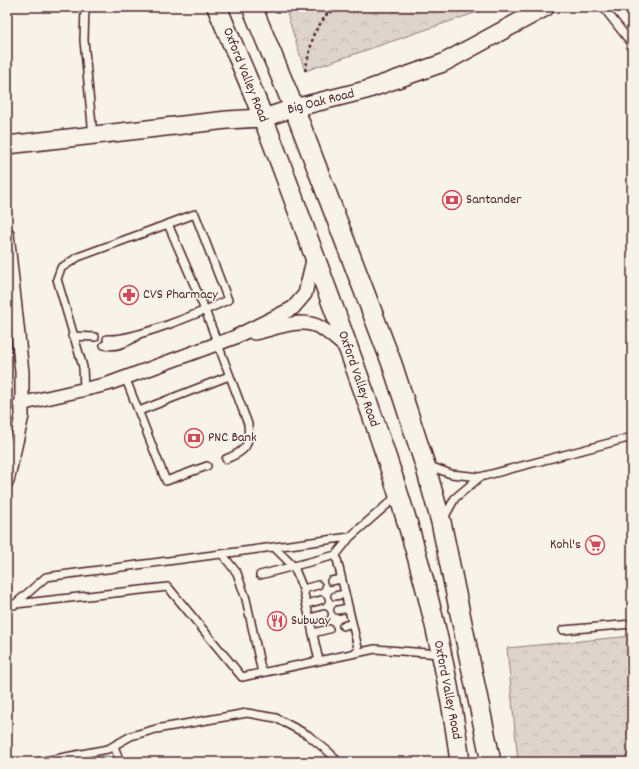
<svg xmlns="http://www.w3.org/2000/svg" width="639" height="769" font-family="Dekko,sans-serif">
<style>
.forest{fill:url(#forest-crowns);stroke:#947a7c}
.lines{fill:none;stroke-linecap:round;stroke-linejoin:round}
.service-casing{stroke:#4a1f2b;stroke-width:10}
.minor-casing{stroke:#4a1f2b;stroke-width:16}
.tertiary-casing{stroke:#4a1f2b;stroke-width:20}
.secondary-casing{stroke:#4a1f2b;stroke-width:22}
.path{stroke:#4a1f2b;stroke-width:2.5;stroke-dasharray:3 3;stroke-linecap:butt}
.service{stroke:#f7f3e8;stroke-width:7}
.minor{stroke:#f7f3e8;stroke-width:13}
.tertiary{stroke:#f7f3e8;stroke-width:17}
.secondary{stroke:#f7f3e8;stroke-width:19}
.labels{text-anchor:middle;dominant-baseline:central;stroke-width:3;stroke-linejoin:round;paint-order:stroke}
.street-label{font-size:14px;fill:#4a1f2b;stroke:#f7f3e8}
.poi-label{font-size:14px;fill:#4a1f2b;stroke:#f7f3e8;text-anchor:start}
</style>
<defs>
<pattern id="forest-crowns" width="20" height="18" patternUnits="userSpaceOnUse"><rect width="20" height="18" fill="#ded4cc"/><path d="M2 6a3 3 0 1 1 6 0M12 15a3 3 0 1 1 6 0" fill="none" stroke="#c0b6af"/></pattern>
</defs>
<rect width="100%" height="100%" fill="#f7f3e8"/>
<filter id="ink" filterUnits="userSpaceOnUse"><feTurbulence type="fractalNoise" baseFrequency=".025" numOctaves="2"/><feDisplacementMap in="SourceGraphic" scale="8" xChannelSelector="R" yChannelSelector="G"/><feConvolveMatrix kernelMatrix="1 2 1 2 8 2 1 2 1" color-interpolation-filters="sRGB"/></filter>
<g filter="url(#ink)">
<path class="forest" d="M285,7H492L305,71Z
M632,636V762H518L507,648Z"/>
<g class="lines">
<defs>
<path id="service" d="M85,7L84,40L93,136
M603,7L632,44
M72,336L95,337
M107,339C134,341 202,312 228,300L195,214L168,224
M104,345C115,348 129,342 137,336
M125,377L166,481L207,466
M84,389L83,367L57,279L61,268L78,257L168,224L205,310L248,424C250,446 246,451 226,459
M139,411L229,376
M427,465L451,474L480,477L632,437
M444,518L455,498L480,477
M274,547L294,567L303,589L319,661
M222,554L237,573L246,599L262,673
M260,575L336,555
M331,581L341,579
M303,589L318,585
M335,596L345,594
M307,604L321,600
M7,605L168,587L242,677L375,649L440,654
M14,605L46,577L350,537
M338,610L348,608
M310,618L324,614
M343,626L352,623
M563,630L632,624
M313,633L329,629
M359,652L336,555L350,537L397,496
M114,746L120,762
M39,762L108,749L131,736L156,729L247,713L276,718L308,735L330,753L338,762"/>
<path id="minor" d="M7,234L22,372V416L7,481
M254,333C275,329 301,316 321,328C331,334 339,342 348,349
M20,404L108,384L233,338L293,308L305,294L314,256"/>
<path id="tertiary" d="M7,145L227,120L263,118L294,108L366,90L443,63L546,7"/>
<path id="secondary" d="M217,7C232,44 249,80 263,118C288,181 310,245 334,309C388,455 441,607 460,762
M252,7L294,108L392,364L425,465L441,522L491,762"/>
</defs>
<use href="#service" class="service-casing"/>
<use href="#minor" class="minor-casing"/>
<use href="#tertiary" class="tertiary-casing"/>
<use href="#secondary" class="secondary-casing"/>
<path class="path" d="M305,71L314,33L327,14L343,7"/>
<use href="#service" class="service"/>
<use href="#minor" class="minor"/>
<use href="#tertiary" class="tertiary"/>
<use href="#secondary" class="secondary"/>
</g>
</g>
<defs>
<symbol id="bank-ring" viewBox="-11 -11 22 22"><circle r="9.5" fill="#f7f3e8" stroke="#d1495b" stroke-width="1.5"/><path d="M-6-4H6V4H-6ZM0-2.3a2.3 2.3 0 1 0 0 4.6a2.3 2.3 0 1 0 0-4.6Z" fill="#d1495b"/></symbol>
<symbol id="pharmacy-ring" viewBox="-11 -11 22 22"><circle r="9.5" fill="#f7f3e8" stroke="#d1495b" stroke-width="1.5"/><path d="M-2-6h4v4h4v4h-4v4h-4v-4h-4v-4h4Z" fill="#d1495b"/></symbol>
<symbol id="supermarket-ring" viewBox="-11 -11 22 22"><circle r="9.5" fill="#f7f3e8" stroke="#d1495b" stroke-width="1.5"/><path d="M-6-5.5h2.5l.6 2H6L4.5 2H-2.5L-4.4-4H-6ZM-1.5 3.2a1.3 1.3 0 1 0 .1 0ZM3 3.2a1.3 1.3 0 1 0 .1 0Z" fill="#d1495b"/></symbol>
<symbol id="restaurant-ring" viewBox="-11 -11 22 22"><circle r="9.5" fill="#f7f3e8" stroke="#d1495b" stroke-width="1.5"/><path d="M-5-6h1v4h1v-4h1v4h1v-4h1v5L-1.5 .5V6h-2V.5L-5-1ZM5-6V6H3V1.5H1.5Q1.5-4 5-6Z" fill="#d1495b"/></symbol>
</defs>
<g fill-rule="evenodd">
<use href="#bank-ring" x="441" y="189" width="22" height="22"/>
<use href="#pharmacy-ring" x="118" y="284" width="22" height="22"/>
<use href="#bank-ring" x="183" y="427" width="22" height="22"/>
<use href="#supermarket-ring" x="584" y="534" width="22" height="22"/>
<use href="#restaurant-ring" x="266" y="610" width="22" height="22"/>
</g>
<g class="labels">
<g class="street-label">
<text transform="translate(245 75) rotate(68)">Oxford Valley Road</text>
<text transform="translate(321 102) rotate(-14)">Big Oak Road</text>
<text transform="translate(358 379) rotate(71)">Oxford Valley Road</text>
<text transform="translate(447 690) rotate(79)">Oxford Valley Road</text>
</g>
<g class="poi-label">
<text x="466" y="200">Santander</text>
<text x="143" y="295">CVS Pharmacy</text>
<text x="208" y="438">PNC Bank</text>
<text x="581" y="545" text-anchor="end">Kohl's</text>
<text x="291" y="621">Subway</text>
</g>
</g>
<rect width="639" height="769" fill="none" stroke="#f7f3e8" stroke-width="24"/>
<rect x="12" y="12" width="615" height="745" fill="none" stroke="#4a1f2b" stroke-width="1.5" filter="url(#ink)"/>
</svg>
